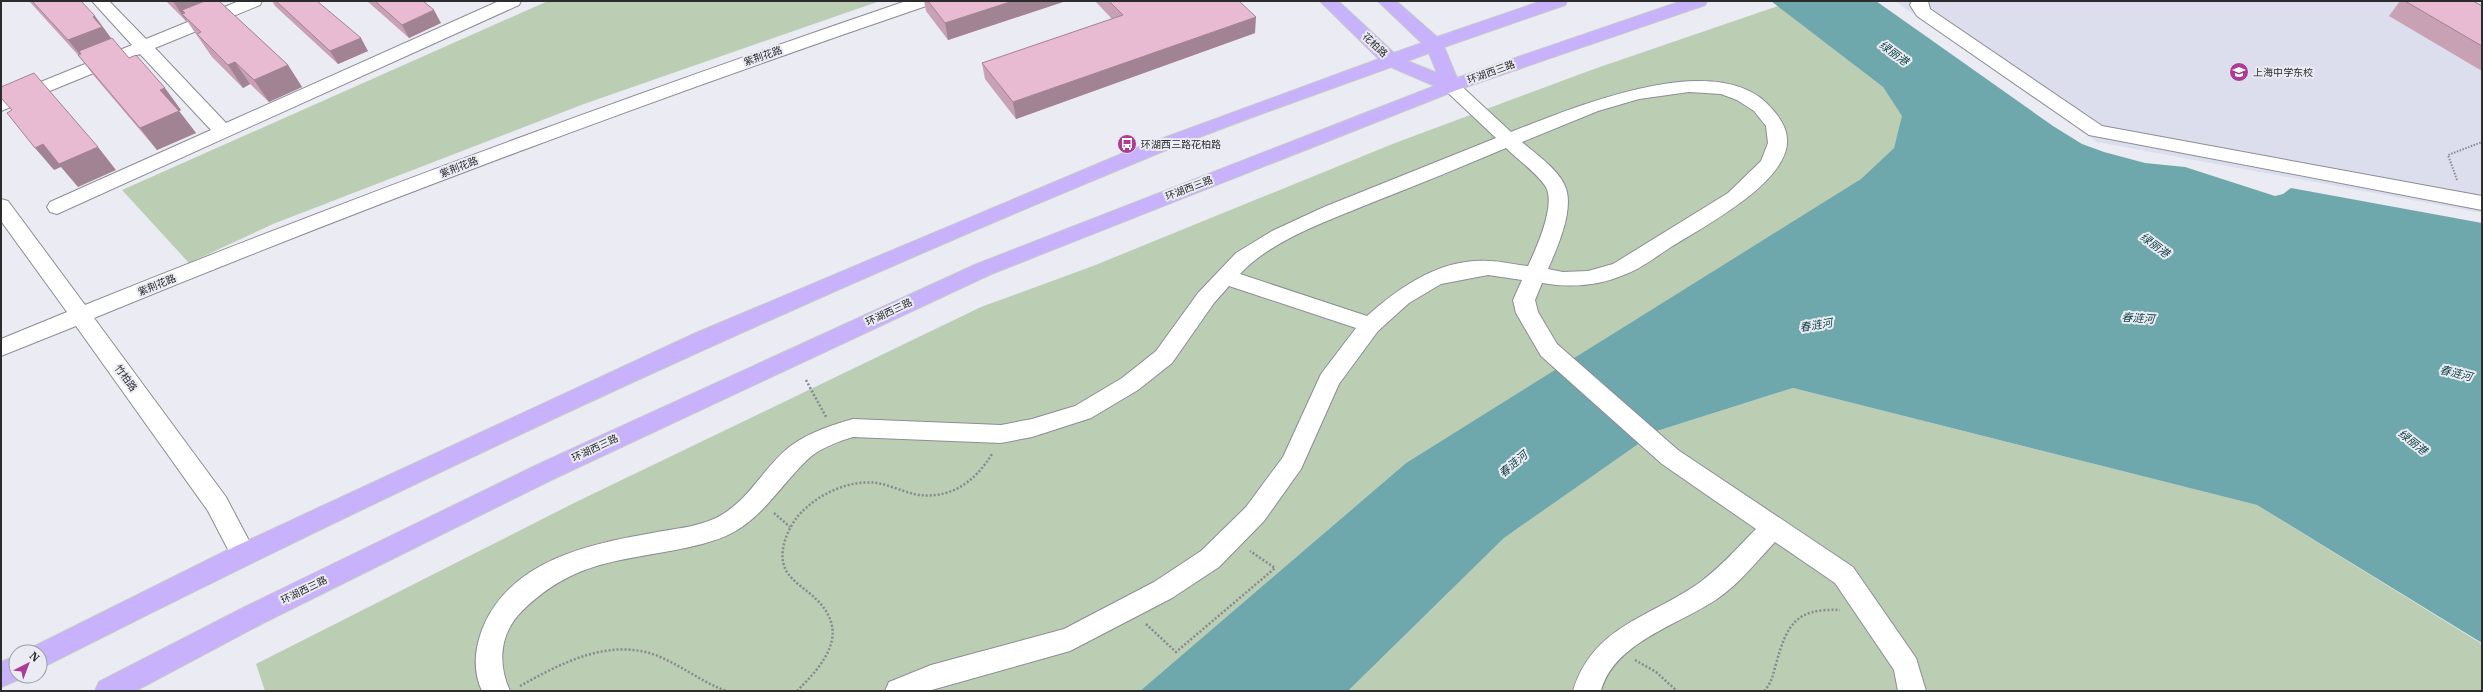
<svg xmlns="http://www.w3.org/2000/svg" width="2483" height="692" font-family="'IBM Plex Serif','Noto Sans SC',serif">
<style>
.built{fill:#dcdeed}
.green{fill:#bbceb4}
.water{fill:#6fa8ac}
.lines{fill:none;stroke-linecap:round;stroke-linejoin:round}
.minor-casing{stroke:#8c8d94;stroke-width:2}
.major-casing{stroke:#c8c8c9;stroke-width:2}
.path-far1{stroke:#88898e;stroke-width:2;stroke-dasharray:1.5 1.5;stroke-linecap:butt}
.path{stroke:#88898e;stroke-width:2.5;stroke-dasharray:2 2;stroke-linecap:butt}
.minor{fill:#fff;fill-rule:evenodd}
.major{fill:#c8b2fb;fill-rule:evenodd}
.wall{fill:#c8a1b5}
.shaded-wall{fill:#a28393}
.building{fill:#e8bbd2;stroke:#a28393}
.labels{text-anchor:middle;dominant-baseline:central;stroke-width:4;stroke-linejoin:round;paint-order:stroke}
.street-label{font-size:10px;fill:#2c2c2f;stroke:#eaebf3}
.poi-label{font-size:10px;fill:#2c2c2f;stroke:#eaebf3;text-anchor:start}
.water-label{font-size:11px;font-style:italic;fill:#0d4346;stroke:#eaebf3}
</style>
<rect width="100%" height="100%" fill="#eaebf3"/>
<path class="built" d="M1895,1H2482V213L2097,142Z"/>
<path class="green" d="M548,1H880L584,104L273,224L189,263L122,190Z
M1778,6L1883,87L1903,116L1894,148L1862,179L1406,463L1140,691H265L256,664L576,502L981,307L1093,266L1395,143L1594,69Z
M1793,388L2257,505L2482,644V691H1348L1504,538L1657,431Z"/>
<path class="water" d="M1771,1H1876L2053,126L2082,144L2104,152L2145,163L2185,167L2275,196L2283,194L2291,188L2482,223V643L2257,505L1793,388L1657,431L1504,538L1348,691H1140L1406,463L1861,179L1894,148L1902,116L1883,87Z"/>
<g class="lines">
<defs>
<path id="minor" d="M92,1H109L146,39L239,1H262L260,5L155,48L226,123L499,1H521L519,5L57,214L50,212L47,207L50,202L211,130L140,54L1,111V98L132,45Z
M906,1H931L929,5C648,101 369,205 94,318L226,497L256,554L252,561L243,565L234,561L208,511L76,326L1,356V339L67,312L1,221V199L8,201L85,305C355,196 630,95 906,1Z
M1912,1H1928L1930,9L2102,126L2482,196V210L2089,135L1917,16L1910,5Z
M1451,80L1457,82L1511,132C1573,108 1721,44 1773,110C1781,119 1788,130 1787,143C1785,184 1703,227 1671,247C1657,256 1642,268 1626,274C1599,286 1571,288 1542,283L1535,300L1538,312L1557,344L1678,450L1853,567L1916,658L1926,691H1898L1894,670L1835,583L1775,542C1757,561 1739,584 1717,599C1679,625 1614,642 1601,691H1573C1593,626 1649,618 1699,583C1720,568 1738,547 1756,529L1662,464L1541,356L1516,313L1513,300L1522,280L1488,275L1441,284L1409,303L1378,331L1339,384L1301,469L1264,521L1219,567L1172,598L1070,651L928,691H885L889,682L931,665L1064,629L1154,582L1201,551L1246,507L1283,457L1321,374L1356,328L1229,286L1214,303L1172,363L1138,390L1091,418L1032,437L1001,443L853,437C839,441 818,449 807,460C782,484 764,515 734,532C716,542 691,547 670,551C609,562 569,565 522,611C500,633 497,663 510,691H482C472,670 475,646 484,625C513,560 589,544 652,533C673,529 697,527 716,518C750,501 764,465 792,445C810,432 832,425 853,419L1001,425L1032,419L1075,406L1122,378L1156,351L1198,293L1236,253L1272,231L1324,207L1496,138L1445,90L1442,86L1445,82ZM1689,92L1721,94L1737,100L1754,111L1766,126L1768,143L1761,161L1728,193L1613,264L1588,271L1563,272L1548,269C1557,248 1575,209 1565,186C1558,169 1536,154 1522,142L1598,111L1639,99ZM1506,148C1518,160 1537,173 1546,187C1556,206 1536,249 1528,266C1515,265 1502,261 1489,261C1441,258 1401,286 1367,316L1240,274C1272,239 1333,219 1376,201C1420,184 1463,166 1506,148Z"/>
<path id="major" d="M1320,1H1338L1394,53L1422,43L1378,1H1396L1437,37L1542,1H1567L1565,5L1444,47L1457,78L1682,1H1707L1705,5L1457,90L991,274L553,479L263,623L135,691H95L99,682L245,607L537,465L977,264L1435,86L1391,67C1308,97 1224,126 1142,160C771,313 407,483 49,664L40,668V652H29L31,648L234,547L696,333L1131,150L1379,59ZM1429,53L1437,73L1407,61Z
M16,656V676L25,677L1,687V662Z"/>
</defs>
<use href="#minor" class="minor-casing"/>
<use href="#major" class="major-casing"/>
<path class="path-far1" d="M2457,180L2448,155L2482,142"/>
<path class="path" d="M806,380L826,417
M774,513L790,527
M1146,624L1176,652L1275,568L1250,551
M1635,660L1656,672L1677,691
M520,686C562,663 609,637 658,656C682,666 702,682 726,691
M797,691C824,664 851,633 816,599C807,590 794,583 787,572C776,555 787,530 798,516C816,495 849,479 877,483C889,485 902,491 914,494C949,501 975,482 992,454
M1764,691C1772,683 1773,674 1776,664C1787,624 1796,608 1840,610"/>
<use href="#minor" class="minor"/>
<use href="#major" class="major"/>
</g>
<path class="wall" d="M29,1H81L111,38L110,39L181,110L179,111L196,133L157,150L95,77L78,55Z
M166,1H219L288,65L302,87L269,102L250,84L243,88L212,57L187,21H186Z
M272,1H317L368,51L338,64L275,6Z
M367,1H423L441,23L409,38Z
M924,1H1066L948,40L926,11Z
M1095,1H1239L1255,33L1016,119L985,79L982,63L1112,19Z
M2400,1H2473L2482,6V71L2389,16Z"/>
<path class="shaded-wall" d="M173,1H213L185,13L182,10L189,20L182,14L187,21H186Z
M1013,1H1066L948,40L945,23Z
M434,10L441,23L409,38L402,25Z
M95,16L111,38H110L118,49L86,62L68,40L93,17Z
M1256,17L1255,33L1016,119L1013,102Z
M361,38L368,51L338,64L330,51Z
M235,62L250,84L243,88L228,65Z
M288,65L302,87L269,102L254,80Z
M165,88L181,110L179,111L196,133L157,150L140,128L160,90Z
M43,144L98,147L116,170L78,187L61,167L54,170L35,148Z"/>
<path class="building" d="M32,1H81L95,16L93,17L102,27L68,40Z
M205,1H219L288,65L254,80L235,62L228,65L197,34L201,32L182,14L185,13L182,10Z
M276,1H317L361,38L330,51Z
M375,1H423L434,10L402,25Z
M928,1H1013L945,23Z
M1109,1H1239L1256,17L1013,102L982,63L1123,15Z
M2405,1H2473L2482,6V46Z
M112,38L129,58L136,55L165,88L160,90L179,111L140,128L78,55L81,54L79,51Z
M34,73L98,147L59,164L43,144L35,148L7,113L12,110L1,98V87Z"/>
<defs>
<symbol id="school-disc" viewBox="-11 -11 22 22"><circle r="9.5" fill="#ab3b97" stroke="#eaebf3"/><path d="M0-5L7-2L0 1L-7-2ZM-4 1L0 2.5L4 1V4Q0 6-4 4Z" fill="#fff"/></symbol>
<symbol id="bus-disc" viewBox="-11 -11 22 22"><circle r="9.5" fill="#ab3b97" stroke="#eaebf3"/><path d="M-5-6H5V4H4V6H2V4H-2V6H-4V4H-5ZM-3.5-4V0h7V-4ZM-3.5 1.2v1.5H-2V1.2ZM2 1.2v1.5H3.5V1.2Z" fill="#fff"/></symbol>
</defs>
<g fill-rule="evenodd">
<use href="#school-disc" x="2228" y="61" width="22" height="22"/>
<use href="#bus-disc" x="1116" y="133" width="22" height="22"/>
</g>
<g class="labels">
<g class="street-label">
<text transform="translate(1375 45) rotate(43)">花柏路</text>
<text transform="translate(763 56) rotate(-19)">紫荆花路</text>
<text transform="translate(1491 72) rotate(-20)">环湖西三路</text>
<text transform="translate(459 167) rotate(-21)">紫荆花路</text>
<text transform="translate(1189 188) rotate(-21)">环湖西三路</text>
<text transform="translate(157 285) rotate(-22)">紫荆花路</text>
<text transform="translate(889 312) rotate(-25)">环湖西三路</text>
<text transform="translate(126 378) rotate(54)">竹柏路</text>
<text transform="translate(595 448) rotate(-25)">环湖西三路</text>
<text transform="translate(304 590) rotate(-26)">环湖西三路</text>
</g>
<g class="poi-label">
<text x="2253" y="72">上海中学东校</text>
<text x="1141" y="144">环湖西三路花柏路</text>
</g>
<g class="water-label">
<text transform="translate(1894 53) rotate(36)">绿丽港</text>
<text transform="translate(2155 245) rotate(36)">绿丽港</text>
<text transform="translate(2138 318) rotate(4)">春涟河</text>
<text transform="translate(1816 325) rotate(-9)">春涟河</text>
<text transform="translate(2456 373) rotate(14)">春涟河</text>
<text transform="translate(2413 442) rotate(38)">绿丽港</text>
<text transform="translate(1513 464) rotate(-40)">春涟河</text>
</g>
</g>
<rect width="2483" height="692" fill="none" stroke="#2c2c2f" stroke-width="4"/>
<g transform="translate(28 664) rotate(42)"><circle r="19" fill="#eaebf3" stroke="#9e9fa5"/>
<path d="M0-3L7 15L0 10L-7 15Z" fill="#ab3b97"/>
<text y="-6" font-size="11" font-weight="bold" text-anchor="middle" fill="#2c2c2f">N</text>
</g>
</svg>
